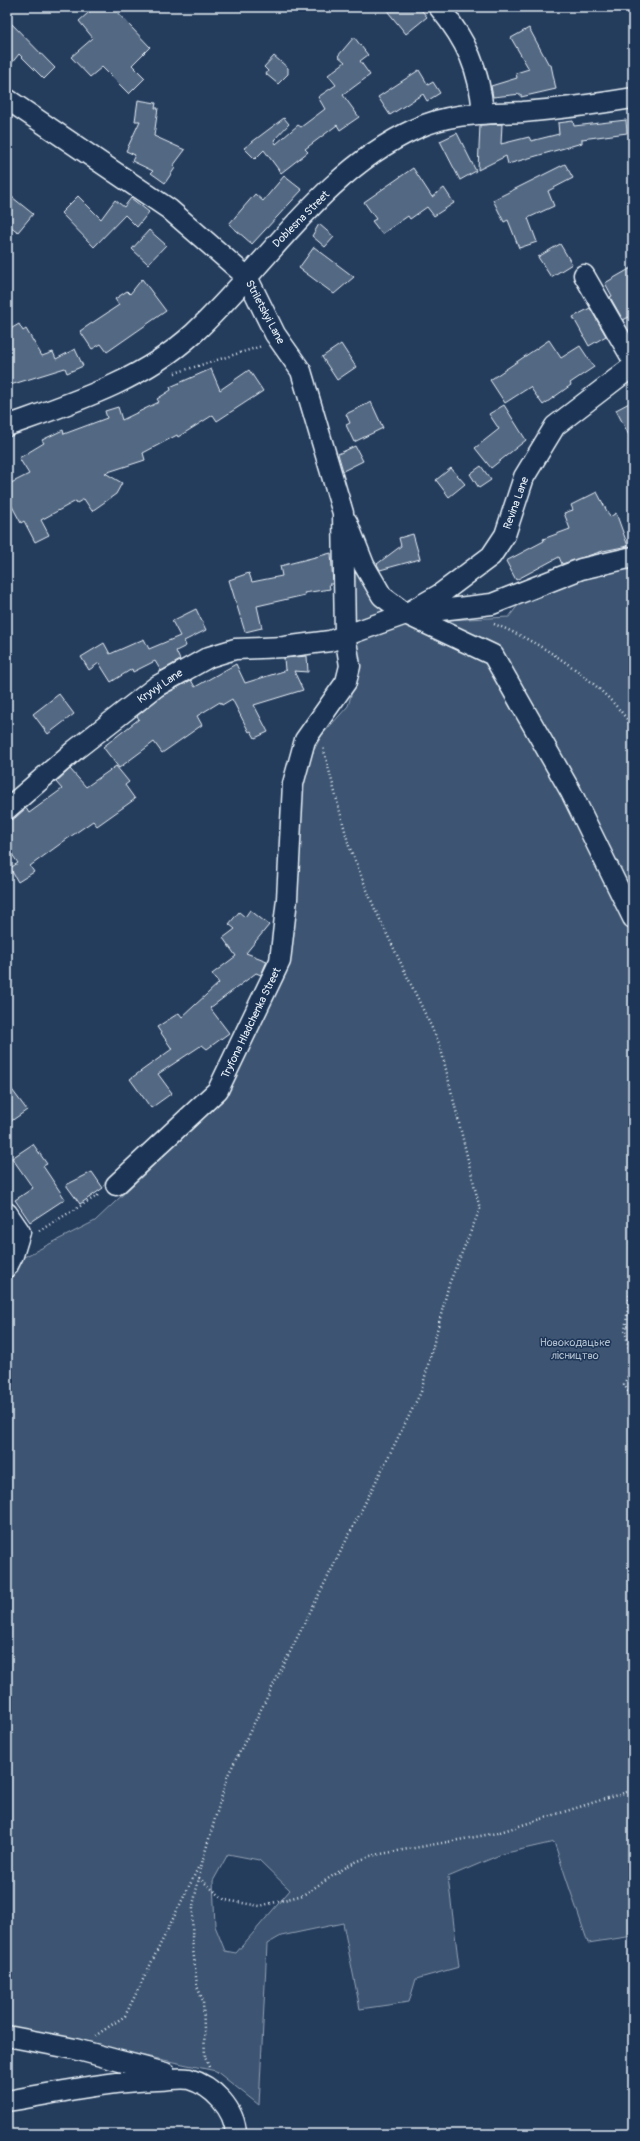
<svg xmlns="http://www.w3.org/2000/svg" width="640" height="2141" font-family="Pangolin,sans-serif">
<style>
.green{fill:#3e5472;stroke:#93a2b5;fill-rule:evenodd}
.building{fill:#536782;stroke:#e8f1f8}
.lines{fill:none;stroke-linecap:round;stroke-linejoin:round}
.minor-casing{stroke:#e8f1f8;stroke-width:23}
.path{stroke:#e8f1f8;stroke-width:2.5;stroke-dasharray:1 3;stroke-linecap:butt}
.minor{stroke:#1d3557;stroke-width:20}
.labels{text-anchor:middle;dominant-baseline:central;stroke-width:3;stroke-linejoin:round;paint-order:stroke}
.street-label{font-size:11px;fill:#e8f1f8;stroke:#1d3557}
.park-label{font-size:11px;fill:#b5c2d0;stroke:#1d3557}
</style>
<rect width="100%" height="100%" fill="#253d5d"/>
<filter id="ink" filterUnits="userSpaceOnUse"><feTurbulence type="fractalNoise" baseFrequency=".025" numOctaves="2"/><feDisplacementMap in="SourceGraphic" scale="8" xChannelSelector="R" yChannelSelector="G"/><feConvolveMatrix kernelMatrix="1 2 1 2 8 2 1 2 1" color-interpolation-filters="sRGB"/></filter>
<g filter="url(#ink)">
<path class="green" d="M633,561V1936L588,1943L554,1842L502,1854L448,1877L459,1967L416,1979L409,2002L360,2009L343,1923L281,1936L267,1944L259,2105L216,2071L7,2027V1277L18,1260L95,1221L226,1097L288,964L302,775L321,736L348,706L359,667L349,569L360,565L405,622L509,617L524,597ZM228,1854L259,1860L290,1890L236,1953L225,1951L215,1926L213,1881Z"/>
<path class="building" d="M95,7H112L150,47L132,65L145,78L129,94L102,67L90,77L71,57L93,38L79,21Z
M384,7H419L427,17L406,34Z
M7,19L55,68L44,79L19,54L7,69Z
M529,28L549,65H551L556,89L521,97V94L493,97L491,86L517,78L516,73L529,69L511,38Z
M354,37L368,55L360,61L370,75L343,95L359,117L340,130L337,125L305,149L308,152L281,173L264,150L255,159L244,148L284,118L289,124L274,140L276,144L298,125L301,127L325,109L318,97L336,85L328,75L345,62L338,56Z
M274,56L288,68V74L278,84L266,74L268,71L264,67Z
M419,70L428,85L433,82L440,93L427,101L423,94L390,115L378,97Z
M138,100L156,103L155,108H158L154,136L185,150L173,166L175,168L165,183L151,173L153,171L132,161L135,155L126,151L140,121H135Z
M626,120L627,133L582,139V143L508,164L506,156L478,170L480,125L502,124L501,144L529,137L531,141L559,134L558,123L573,121L574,126Z
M457,133L476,171L460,180L440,141Z
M565,164L573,178L548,191L554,206L528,218L537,242L519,248L508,220L504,222L493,200Z
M413,168L432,197L444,188L454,203L434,216L427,207L410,219L408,216L382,234L372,221L376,219L364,202Z
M284,176L302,190L252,244L229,224L255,194L263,201Z
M7,193L33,214L18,232L7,224Z
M78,196L101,219L115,200L124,207L131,198L149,212L137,227L125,215L94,247L61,213Z
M319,224L334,237L325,247L312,236Z
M149,230L166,245L148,264L132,249Z
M560,244L572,264L551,277L538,257Z
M314,247L354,277L334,294L299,268Z
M633,267V315L623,320L610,297L612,296L605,283Z
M142,279L166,311L107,352L101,344L92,349L80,331L119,305L115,299L127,291L130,294Z
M590,308L606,336L589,346L573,317Z
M19,324L23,331L26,329L42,356L53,352L56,359L75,349L83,366L67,373L65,368L7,386V331Z
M549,340L561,358L580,346L594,367L570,383L571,385L543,405L530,387L505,403L490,380Z
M341,344L356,367L337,380L322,357Z
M211,369L220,390L249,370L263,391L217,421L213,415L178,437L177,435L143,453L145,460L105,473L122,483L116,494L92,511L84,499L77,503L76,501L41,520L49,535L35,542L24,521L21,523L7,497V485L29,474L19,458L44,443L42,440L63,430L64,434L107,418L105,411L118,407L122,420L159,402L157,399L171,390L170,387Z
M633,401V443L616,410Z
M371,402L383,428L354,442L346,425L350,423L346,414Z
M504,405L526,440L491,468L475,448L499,429L489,414Z
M355,446L363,461L343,471L338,454Z
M481,466L491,480L479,488L470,474Z
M451,468L465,484L449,497L436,480Z
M597,492L610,517L616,513L628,546L603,551L562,564L559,557L516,580L506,561L544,541L543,539L570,529L564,513L573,510L571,505Z
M413,534L420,559L380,570L377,564L401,546L399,538Z
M331,553L333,584H329L330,589L304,593L305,595L257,606L262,628L245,632L229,580L249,573L252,582L282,576L280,566Z
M196,609L206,630L184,641L186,646L176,651L180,660L161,671L155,661L133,672L132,669L111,682L99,663L89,670L81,657L104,643L110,654L144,639L149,649L180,636L172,621Z
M307,656L308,672L294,671L303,690L254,705L268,732L255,738L251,731L249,732L232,699L222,705L220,702L197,716L202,725L162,753L154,742L119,768L103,747L139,719L137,716L162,696L191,680L195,687L236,664L245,683L287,670H285L284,658Z
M59,694L74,714L48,734L33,714Z
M116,766L129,782L125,785L135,799L97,826L93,821L67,839L30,866L34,872L18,882L10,868L18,863L7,847V821L15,818L26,808L29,813L62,789L56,782L70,769L86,787Z
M250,910L269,925L246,953L267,961L261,975L256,973L210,1008L229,1033L207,1049L202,1045L158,1074L172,1093L151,1108L130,1079L172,1049L157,1027L179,1013L182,1017L219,983L212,974L236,956L223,938L235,929L229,924L239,912L245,917Z
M7,1083L27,1110L7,1124Z
M33,1144L47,1164L43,1166L65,1199L30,1222L15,1200L33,1188L12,1158Z
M92,1172L103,1188L80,1204L66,1185Z"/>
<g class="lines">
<defs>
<path id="minor" d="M439,7C467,42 479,68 483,112
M7,99L169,209L247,277L275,334L301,371L343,513L345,635L350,666L346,682L305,740L293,784L287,899L280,961L218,1090L116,1185
M584,275L633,360
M7,426C71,403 142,381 194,333C267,265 322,172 415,129C452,112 484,114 523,112C560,109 597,104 633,98
M347,522L364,565L382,596L406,614L439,595L491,556L505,535L524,477L555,426L633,366
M406,614L493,655L571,792L633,918
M7,809L75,750L157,686L209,657L235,649L284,647L330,641L406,614L492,604L581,569L633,557
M7,1213L20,1232L13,1255L7,1267
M7,2036L75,2049L165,2073
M7,2101C57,2093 107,2081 158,2080C168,2080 180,2077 189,2079C213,2086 235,2109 236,2134"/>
</defs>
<use href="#minor" class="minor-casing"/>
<path class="path" d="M175,373L262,346
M494,624C543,643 604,683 633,728
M39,1231L100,1194
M633,1284L631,1286L625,1330L633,1367L624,1384L633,1400
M199,1878L225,1900L260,1906L303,1895L351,1864L370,1856L497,1833L633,1790
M95,2036L125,2016L201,1862
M209,2067L205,2057L203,2001L197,1986L192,1939L193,1906L203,1859L228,1775L421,1392L449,1284L480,1209L440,1045L374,907L349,846L323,747"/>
<use href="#minor" class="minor"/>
</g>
</g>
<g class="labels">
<g class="street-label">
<text transform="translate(301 219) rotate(-45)">Doblesna Street</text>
<text transform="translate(265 312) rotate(62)">Striletskyi Lane</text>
<text transform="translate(516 503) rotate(-70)">Revina Lane</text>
<text transform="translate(160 686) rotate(-34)">Kryvyi Lane</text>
<text transform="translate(251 1023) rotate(-64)">Tryfona Hladchenka Street</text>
</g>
<g class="park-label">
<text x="575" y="1342">Новокодацьке<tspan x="575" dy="13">лісництво</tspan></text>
</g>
</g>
<rect width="640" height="2141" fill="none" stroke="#1d3557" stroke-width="24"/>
<rect x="12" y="12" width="616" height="2117" fill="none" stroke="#e8f1f8" stroke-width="1.5" filter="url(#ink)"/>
</svg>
